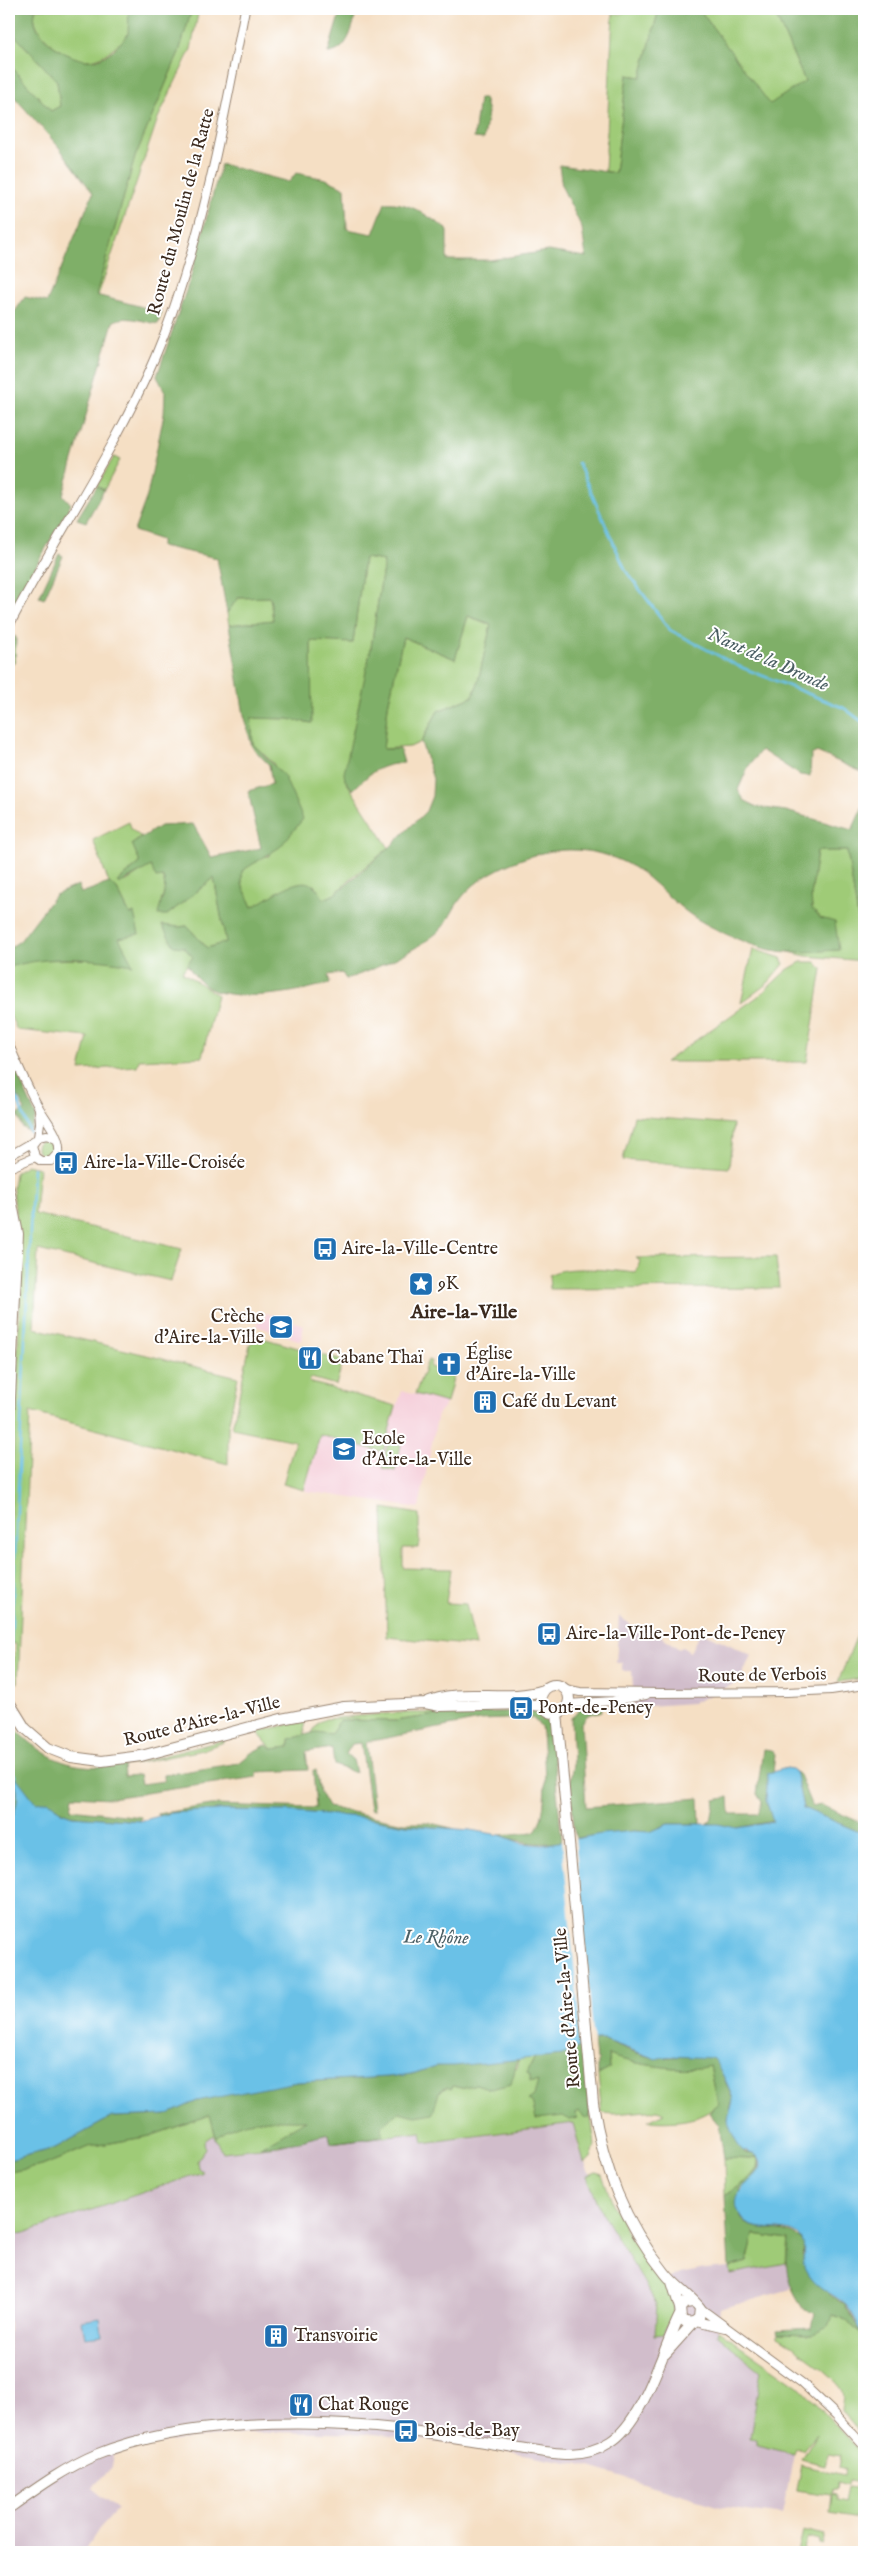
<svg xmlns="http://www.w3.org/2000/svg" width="873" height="2561" font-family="'IM FELL English',serif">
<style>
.built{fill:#f5cfda}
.industrial{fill:#d1bdcb}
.green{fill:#9fcb77;stroke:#6d7a4a}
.forest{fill:#7faf68;stroke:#5d6c43;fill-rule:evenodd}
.water{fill:#6ac1e7;stroke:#527682}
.pier{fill:#f5dfc4}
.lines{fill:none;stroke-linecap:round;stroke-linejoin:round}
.stream{stroke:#6ac1e7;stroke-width:2.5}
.minor-casing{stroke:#988471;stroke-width:10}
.major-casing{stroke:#988471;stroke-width:12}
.minor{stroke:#fff;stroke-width:8}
.major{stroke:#fff;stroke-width:10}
.labels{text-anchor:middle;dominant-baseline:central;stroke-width:4;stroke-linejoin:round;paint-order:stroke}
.street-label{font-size:18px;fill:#3b2a1e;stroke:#fff}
.poi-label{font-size:18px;fill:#3b2a1e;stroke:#fff;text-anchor:start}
.water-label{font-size:19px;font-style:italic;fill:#4b5f64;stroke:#fff}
.quarter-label{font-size:20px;font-weight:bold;fill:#3b2a1e;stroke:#fff}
</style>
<rect width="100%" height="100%" fill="#fff"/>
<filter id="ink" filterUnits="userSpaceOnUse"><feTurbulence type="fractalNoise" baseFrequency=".02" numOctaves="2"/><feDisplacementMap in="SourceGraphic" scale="10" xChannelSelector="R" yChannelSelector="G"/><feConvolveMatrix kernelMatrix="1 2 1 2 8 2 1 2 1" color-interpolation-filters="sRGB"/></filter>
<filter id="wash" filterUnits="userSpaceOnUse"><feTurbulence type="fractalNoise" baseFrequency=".0096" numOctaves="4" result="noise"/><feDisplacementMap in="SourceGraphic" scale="20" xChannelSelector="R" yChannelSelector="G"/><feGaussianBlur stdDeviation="1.12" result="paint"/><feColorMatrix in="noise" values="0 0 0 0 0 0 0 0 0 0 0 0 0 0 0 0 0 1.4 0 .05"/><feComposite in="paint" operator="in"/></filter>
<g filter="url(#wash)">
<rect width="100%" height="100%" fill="#f5dfc4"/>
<path class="built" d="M266,1313L304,1325L301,1341L257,1326L259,1317L265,1318Z
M402,1391L447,1403L438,1413L419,1508L305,1491L320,1435L382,1452Z"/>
<path class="industrial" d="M619,1616L644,1636L650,1628L679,1649L682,1647L690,1652L701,1631L751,1655L741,1678L736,1683L693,1703L634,1707L632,1671H622V1663H616Z
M574,2123L579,2149L590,2175L587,2176L597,2201L618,2241L657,2304L655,2335L670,2294L663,2281L681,2274L705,2269L729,2267L730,2273L786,2263L791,2289L720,2309L717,2335L761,2371L750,2438L758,2439L757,2445L794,2454L782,2515L720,2506L580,2464L488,2448L374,2434L272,2432L195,2438L145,2445L114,2455L112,2467L92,2488L117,2509L99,2529L84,2552H9V2236L24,2233L202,2172L198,2168L197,2161L205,2149L204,2141L214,2135L223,2152L279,2146L328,2134L330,2143L422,2132L424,2143Z"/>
<path class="green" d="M36,9H129C129,16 131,24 129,32C126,39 119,44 113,48C105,55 98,60 86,60C67,60 26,31 36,9Z
M192,9H199L191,49L158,118L98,296L96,295L135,157L179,52Z
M629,9H659L641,77L627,75L615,173L605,171L613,14H621Z
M699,9H787L775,14L805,81L770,105Z
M9,29L57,81L60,106L51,111L9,64Z
M114,457L120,460L104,490L97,486Z
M364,558L384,561L371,648L345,780L389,848L350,879L335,894L324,899L314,885L279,891L266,901L252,907L242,884V871L260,857L269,856L274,764L253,744L251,718L288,719L311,723V640L353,643Z
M270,597L273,620L229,625L227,613L238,598Z
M468,616L491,625L477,686L472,697L438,711L421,742L410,747L383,749L388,706L403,637L455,659Z
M129,822L132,830L141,837L133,844L140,863L117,882L127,881L151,865C164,877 169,885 161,901L167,915L214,878L226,942L207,948L187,926L179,927L163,925L193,957L182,972L217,995L202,1057L139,1060L137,1066L80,1070L88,1037L17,1030L9,1013V967L34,960L93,959L119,938L134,913L130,915L117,889L109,883L93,840Z
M817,851H847L860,930L864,933V961L806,956L785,951L839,950L820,918L812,909L811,896Z
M753,949L781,958L784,964L768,983L741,1003Z
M801,962H816L822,969L807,1062H665L760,995L787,970Z
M634,1116L733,1124L729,1168L623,1160Z
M37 1148a8 8 0 1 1 16 0a8 8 0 1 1-16 0Z
M26,1165L39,1168L35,1214L182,1249L171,1281L38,1250L34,1328L238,1377L228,1427V1464L30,1412L18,1683L9,1679V1661L14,1662L16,1644L9,1643V1542L21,1277L13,1187L15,1173Z
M776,1257L779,1288L550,1289L549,1275C567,1264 615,1271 636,1273L640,1261L636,1258Z
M259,1337L343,1361L336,1385L311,1378L309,1382L396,1406L383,1452L320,1435L304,1490L283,1484L295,1441L232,1428L250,1344Z
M428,1360L431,1361L430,1367L454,1374L447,1403L415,1394Z
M388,1442L401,1445L395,1471L382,1468Z
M383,1508L419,1514V1548H403V1568L451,1569L446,1603L466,1604L476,1646L387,1637Z
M864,1618V1678L838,1682Z
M394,1713H449L395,1721L341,1720L331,1734H311L319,1722L325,1719Z
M304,1721L305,1735L290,1740V1747L272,1749L257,1732Z
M224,1740V1742L202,1750L124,1766Z
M608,2054C629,2064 689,2073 710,2065L718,2104C701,2122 671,2123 647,2121L664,2113L658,2110L614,2114L602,2113L598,2075L609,2069Z
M535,2057L527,2073L531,2075V2081L585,2074L595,2146L591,2158L584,2163L573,2123L423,2143L421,2132L330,2143L328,2134L279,2146L222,2152L213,2135L204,2141L205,2149L197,2161L198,2168L203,2172L24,2233L9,2236V2172L42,2166L88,2147L150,2136L210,2115L383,2117L435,2102L439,2092L448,2087L451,2089L453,2086L461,2088L476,2084L491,2089L518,2067V2059Z
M757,2157C763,2174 737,2186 725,2195L724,2158L751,2159Z
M596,2172L602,2174C609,2196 618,2217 630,2237C643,2258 670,2280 673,2305C674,2315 667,2325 663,2334L655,2335L657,2304L603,2215L587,2176Z
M754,2234L788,2239L786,2263L730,2274L729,2267L747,2262Z
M833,2315L846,2320L864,2335V2437L842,2411C842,2405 845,2398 843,2392C841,2381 789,2343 778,2337V2334L812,2335Z
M718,2330L802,2389L864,2455V2482L849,2480L848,2485L837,2482L836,2490H833L832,2494L836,2495V2499L845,2501L848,2487L857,2488L856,2499H864V2519L830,2513L832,2495L796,2490L801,2465L844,2475L845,2469L839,2467L841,2455L828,2453L825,2465L802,2459L816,2434L803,2450L796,2448L794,2454L757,2445V2439L750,2438L761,2371L717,2335Z
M803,2531L825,2536L822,2545L819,2544L820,2541L808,2538L804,2552H798Z"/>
<path class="forest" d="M9,9H36C25,34 72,64 95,60C108,57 120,44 128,34L129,9H192L179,52L135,157L96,295L162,312L158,324C145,322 124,314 113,322L63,495L71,504L9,613V320L25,297L47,302L93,193L58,146L9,91V64L51,111L60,106L57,81L9,29Z
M341,9H357C353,25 349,52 328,53Z
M659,9H699L770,104L805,81L775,14L787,9H864V773L817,752L811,755L810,776L800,775L761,750L748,767L738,790L744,800L757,807L786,811L852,830L864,804V933L860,930L847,851H817L811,896L812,909L820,918L835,922L839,950C817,951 792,954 771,950C751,946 722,933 704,923C679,910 662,888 639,871C610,851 572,845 538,854C512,861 480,875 463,896C454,906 449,921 440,930C422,948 370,972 346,979L342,973L328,975L330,983C295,993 253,1000 218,992C205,989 193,975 187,964L193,957L184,947L174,946L162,925L179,927L187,926L207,948L226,942L214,878L167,915H158C160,901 168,891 163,877L156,878L151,866L119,884L117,882L140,863L132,844L160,826L193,824L212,858L261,848L248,791L272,784L269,765L252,747L244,715L229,625L273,620L270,597L238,598L227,613L217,558L161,546V540L134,531L147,496L164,414L165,392L157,376L191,276L221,164L289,182L296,173L326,179L345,188L347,229L373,234L385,203C410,201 427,216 447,229V260H490L548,251L586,257L582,228L562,187L559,165L615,173L627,75L641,77ZM364,558L384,561L371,648L344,773L345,780L353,790C371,772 378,765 404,763L400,749H383L388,706L403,637L455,659L468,616L491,624L477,686L472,697L438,711L421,742L433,779L432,796L426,811L389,848L335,894L324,899C321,895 318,889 314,886C299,872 267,901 252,907L242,884V871L280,847L303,819L284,776L253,744L251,718L288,719L312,723L311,641L353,643Z
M479,98H484L488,112L484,139L474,138Z
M97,486L104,490L86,522L77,519Z
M59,554L63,556L44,599L39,597Z
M14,636L16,637L15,662L9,668V644Z
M109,883L117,889L130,915L134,913L139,934L119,938L133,965C90,958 51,955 9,967V948L20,941L55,895L78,885L81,893Z
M9,1055L36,1116L30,1132L23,1128L17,1115L25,1110L9,1079Z
M601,1706L602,1711L588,1715L581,1723L586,1807L699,1798L700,1824H668L650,1832L634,1831L575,1838L570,1782L573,1764L571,1718L579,1709Z
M532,1711L546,1718L551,1730L562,1842C539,1845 522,1843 500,1835L534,1832C550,1816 544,1757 542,1735L541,1726L532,1718L480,1720L366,1742L374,1810L370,1809L361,1743L352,1744L346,1754L353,1760L356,1773L334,1765L332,1748L306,1752L308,1770L257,1772V1777L110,1798L73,1796L71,1809L141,1817L140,1821C118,1819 96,1819 74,1816C54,1813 62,1802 36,1803L14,1779C20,1793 18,1811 9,1822L10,1723C47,1762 71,1771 124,1765L125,1776L139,1775L141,1784L164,1781V1775L239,1763L251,1753L266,1745L272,1749L290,1747V1739L316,1732L331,1734L340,1720L395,1721L449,1713Z
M763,1749L771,1750L775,1755L773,1772L768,1773L766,1800L773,1821L737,1828L707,1823L711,1821L715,1800L729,1797L730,1814H758L762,1802L757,1794Z
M313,1770H316L320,1793L328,1807L404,1823H430L456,1829L406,1825L361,1817L286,1811L220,1810L171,1813L161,1816L157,1814L211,1805L316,1808Z
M795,1771L799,1775L812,1807L821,1805L864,1824V1832L857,1831L803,1808Z
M605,2040C614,2044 649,2059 657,2058C669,2057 709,2054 717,2061L733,2100L728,2118L745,2153L757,2155C765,2172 752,2180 740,2188C739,2196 737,2205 739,2212C744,2240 793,2218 804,2245L802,2255L830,2295L845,2305L864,2335L846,2320L833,2315L829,2327L812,2335L778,2334L777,2330L812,2328L815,2313L804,2310C786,2283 785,2271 788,2239L754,2234L747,2262L729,2267L725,2195C737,2186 764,2174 757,2157L751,2159L724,2158L719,2125L709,2113L718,2104L710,2066C688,2073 630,2064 608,2055L609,2069L598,2075V2058H596L594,2041Z
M582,2044L590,2118L584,2117L579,2112L575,2114L577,2118L570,2120L563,2116L536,2119L532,2102L528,2100L534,2096L538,2081H530V2075L527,2073L535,2057L562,2055Z
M518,2059L511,2084L491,2089L476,2084L461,2088L453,2086L451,2089L447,2087L439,2092L433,2113L416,2116L399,2112L382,2125L383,2136L330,2143L328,2134L293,2143L260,2147L306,2120C275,2121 241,2115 216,2138L210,2115L150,2136L88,2147L42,2166L9,2172V2160L55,2148L112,2117L166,2115L197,2101L245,2090L297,2082L388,2077L412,2074L436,2066Z"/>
<path class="water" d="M787,1768L792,1769L795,1771L803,1808L857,1831L864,1832V2334C858,2325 853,2313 846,2305C833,2293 816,2289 806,2271C799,2259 809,2245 798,2235C784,2223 753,2235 742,2218C719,2185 774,2178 758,2157C755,2153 745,2153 741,2149C736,2140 729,2130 728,2120C728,2113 733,2107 733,2100C733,2095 717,2061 712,2058L670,2056L656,2059L605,2040H594L562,2055L454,2066H436L412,2074L388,2077L297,2082L197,2101L166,2115L112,2117L55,2148L9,2160V1822C18,1810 20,1793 14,1779L16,1777L36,1803L48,1801L54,1804L61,1812L72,1816L140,1821L171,1813L220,1810L286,1811L361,1817L406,1825L470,1830L500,1835L521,1843L543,1845L601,1834L634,1831L650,1832L668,1824H718L737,1828L773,1822L766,1800L768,1773Z
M100,2318L102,2335L85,2337L82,2321Z"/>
<path class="pier" d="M575,1836L594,2043L582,2047L562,1840Z"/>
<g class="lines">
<path class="stream" d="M578,463L626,571L670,630L738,666L844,708L864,723
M9,1079L30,1132
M10,1661L33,1168
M9,1767L16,1777"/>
</g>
</g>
<g filter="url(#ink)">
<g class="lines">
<defs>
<path id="minor" d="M9,626C56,535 115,451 155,357C200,251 224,121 245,9
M9,1045C18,1065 27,1087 38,1106C45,1119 61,1136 59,1152L51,1161H41L35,1157L32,1145L38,1137L47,1135L56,1139
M38,1137L40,1123L39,1109
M9,1156L33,1142
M9,1168L35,1157
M565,1689L580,1692L661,1693L787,1692L831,1690L864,1685
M568,1704L613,1701L646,1695
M700,2308L802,2383L835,2414L864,2446
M696,2321L725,2328"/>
<path id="major" d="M9,1189L18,1234L9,1419
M9,1230L15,1257
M541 1699a14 14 0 1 1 28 0a14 14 0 1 1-28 0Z
M9,1702L25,1728L48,1748L71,1757L102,1761L141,1756L281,1719L344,1707L425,1703L440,1706L526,1704L542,1706
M425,1703C462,1686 506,1703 544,1690
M557,1713L593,2103C603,2168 624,2222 665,2273C675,2286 690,2295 700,2308L699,2318C693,2324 686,2324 681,2318L680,2308L685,2303L693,2302
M672,2282L680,2308
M665,2354L693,2323
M9,2508C37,2488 66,2467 98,2454C185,2419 313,2419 405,2430C439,2435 474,2440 508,2446C528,2449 549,2454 569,2454C583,2454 598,2450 610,2442C644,2421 662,2351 680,2315"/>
</defs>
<use href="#minor" class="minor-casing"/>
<use href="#major" class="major-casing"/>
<use href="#minor" class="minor"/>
<use href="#major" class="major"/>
</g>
</g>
<defs>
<symbol id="bus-square" viewBox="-11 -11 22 22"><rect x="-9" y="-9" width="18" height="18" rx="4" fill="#1f6fb2" stroke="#fff"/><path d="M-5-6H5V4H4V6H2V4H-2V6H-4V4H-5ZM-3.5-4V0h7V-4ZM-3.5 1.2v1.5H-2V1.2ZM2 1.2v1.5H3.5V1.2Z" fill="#fff"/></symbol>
<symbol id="sight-square" viewBox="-11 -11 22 22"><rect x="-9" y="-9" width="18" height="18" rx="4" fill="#1f6fb2" stroke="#fff"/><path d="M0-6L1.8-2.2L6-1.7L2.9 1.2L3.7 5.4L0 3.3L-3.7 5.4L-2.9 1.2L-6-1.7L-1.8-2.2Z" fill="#fff"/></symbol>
<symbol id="school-square" viewBox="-11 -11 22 22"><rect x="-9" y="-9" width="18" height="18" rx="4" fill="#1f6fb2" stroke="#fff"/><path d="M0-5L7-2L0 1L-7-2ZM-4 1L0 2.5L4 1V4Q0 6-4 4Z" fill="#fff"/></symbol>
<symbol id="restaurant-square" viewBox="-11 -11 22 22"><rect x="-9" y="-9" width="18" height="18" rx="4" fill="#1f6fb2" stroke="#fff"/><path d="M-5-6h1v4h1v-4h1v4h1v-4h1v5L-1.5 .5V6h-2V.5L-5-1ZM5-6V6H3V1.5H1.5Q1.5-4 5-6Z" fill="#fff"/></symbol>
<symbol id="church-square" viewBox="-11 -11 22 22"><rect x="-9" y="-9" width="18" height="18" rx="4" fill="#1f6fb2" stroke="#fff"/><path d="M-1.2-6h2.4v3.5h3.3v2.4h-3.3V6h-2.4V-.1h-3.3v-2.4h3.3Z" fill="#fff"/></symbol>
<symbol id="building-square" viewBox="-11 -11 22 22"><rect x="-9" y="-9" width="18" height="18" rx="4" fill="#1f6fb2" stroke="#fff"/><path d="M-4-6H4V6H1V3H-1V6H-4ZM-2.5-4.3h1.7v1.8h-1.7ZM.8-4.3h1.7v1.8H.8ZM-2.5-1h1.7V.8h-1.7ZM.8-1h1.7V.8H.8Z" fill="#fff"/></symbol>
</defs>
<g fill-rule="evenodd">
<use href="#bus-square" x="52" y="1149" width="28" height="28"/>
<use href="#bus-square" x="311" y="1235" width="28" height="28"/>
<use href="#sight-square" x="407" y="1270" width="28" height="28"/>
<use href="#school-square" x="267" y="1313" width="28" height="28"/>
<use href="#restaurant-square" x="296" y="1344" width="28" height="28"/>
<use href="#church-square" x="435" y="1350" width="28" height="28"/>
<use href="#building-square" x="471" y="1388" width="28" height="28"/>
<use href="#school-square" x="330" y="1435" width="28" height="28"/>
<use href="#bus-square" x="535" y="1620" width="28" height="28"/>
<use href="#bus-square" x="507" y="1694" width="28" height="28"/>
<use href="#building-square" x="262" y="2322" width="28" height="28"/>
<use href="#restaurant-square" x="287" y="2391" width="28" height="28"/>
<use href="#bus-square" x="392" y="2417" width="28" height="28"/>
</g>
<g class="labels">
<g class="street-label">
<text transform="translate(182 212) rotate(-75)">Route du Moulin de la Ratte</text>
<text transform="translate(762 1676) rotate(-1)">Route de Verbois</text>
<text transform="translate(202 1722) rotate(-14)">Route d'Aire-la-Ville</text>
<text transform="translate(568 2008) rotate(-95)">Route d'Aire-la-Ville</text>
</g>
<g class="poi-label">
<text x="84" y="1163">Aire-la-Ville-Croisée</text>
<text x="342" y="1249">Aire-la-Ville-Centre</text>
<text x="438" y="1284">9K</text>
<text x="264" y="1317" text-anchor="end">Crèche<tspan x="264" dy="21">d'Aire-la-Ville</tspan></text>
<text x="466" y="1354">Église<tspan x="466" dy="21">d'Aire-la-Ville</tspan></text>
<text x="328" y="1358">Cabane Thaï</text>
<text x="502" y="1402">Café du Levant</text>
<text x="362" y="1439">Ecole<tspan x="362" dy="21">d'Aire-la-Ville</tspan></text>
<text x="566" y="1634">Aire-la-Ville-Pont-de-Peney</text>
<text x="538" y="1708">Pont-de-Peney</text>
<text x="294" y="2336">Transvoirie</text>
<text x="318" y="2405">Chat Rouge</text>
<text x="424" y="2431">Bois-de-Bay</text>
</g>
<g class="water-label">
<text transform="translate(768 660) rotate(24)">Nant de la Dronde</text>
<text transform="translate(436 1938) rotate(1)">Le Rhône</text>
</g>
<g class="quarter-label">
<text x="464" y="1312">Aire-la-Ville</text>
</g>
</g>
<rect width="873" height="2561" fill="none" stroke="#fff" stroke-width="30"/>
</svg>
